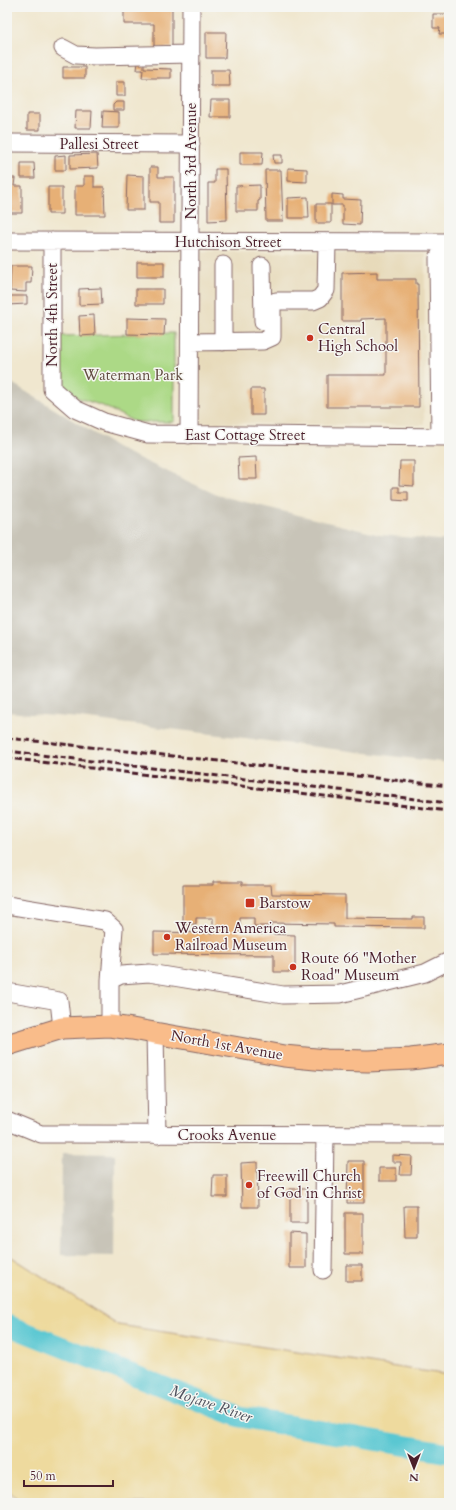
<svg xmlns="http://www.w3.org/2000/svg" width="456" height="1510" font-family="Cardo,serif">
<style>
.built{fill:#e7daba}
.industrial{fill:#c8c4b8}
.green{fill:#acd986;stroke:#7b7c58}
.sand{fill:#eeda9e;stroke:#9c7c64}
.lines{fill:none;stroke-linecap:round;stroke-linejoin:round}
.river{stroke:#5ac7d2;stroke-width:21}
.building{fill:#e7b076}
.minor-casing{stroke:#846564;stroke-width:19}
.major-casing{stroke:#846564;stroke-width:23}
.minor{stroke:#fff;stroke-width:17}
.major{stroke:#f9bc8a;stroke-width:21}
.rail{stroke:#4a1f2b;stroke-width:3;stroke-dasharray:6 3;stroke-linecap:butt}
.poi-dot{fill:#c8321e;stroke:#f6f6f2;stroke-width:1.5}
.labels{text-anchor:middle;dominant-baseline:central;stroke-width:3;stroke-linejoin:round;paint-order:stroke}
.street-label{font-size:15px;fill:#4a1f2b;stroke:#f6f6f2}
.poi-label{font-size:15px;fill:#4a1f2b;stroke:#f6f6f2;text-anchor:start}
.park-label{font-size:15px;fill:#624e42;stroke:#f6f6f2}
.water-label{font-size:16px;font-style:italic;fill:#4f515d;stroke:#f6f6f2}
</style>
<rect width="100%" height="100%" fill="#f6f6f2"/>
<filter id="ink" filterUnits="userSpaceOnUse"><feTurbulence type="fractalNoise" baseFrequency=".025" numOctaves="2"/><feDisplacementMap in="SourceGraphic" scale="8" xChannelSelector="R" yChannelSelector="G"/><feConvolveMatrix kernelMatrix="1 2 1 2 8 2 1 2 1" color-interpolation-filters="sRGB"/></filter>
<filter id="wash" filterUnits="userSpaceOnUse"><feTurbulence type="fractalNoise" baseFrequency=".012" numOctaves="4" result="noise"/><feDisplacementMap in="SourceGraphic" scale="16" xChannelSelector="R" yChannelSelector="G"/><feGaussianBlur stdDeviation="0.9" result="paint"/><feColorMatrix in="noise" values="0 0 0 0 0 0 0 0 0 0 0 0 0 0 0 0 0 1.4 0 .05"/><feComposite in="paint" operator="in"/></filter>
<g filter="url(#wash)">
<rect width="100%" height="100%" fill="#f0e7cf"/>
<path class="built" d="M197,251L425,253L424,425L196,423Z"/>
<path class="industrial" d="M7,380L121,450L217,495L380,535L449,541V763L80,718L7,712Z
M62,1153L115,1154L114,1256L61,1255Z"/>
<path class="green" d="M174,333V422H135L103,406L69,395L58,382L60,336Z"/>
<path class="sand" d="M7,1254L118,1325L449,1375V1503H22L7,1489Z"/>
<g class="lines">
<path class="river" d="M7,1325L240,1417L449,1453"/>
</g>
<g id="blocks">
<path class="building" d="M124,7H172V48H154V24H124Z
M433,14H449V34H439L440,28H433Z
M206,32H226L225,58H206Z
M138,62H144V68L171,69V78H142L143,70H137Z
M7,65H11L12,81H7Z
M63,67H85V78H63Z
M211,70H229L230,86H211Z
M116,82H125V96H116Z
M211,100H230V117H210Z
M116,102H124V110H113V105Z
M76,111H92L91,128H75Z
M103,111L119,112V128H102Z
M27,114H40V130H27Z
M240,152H263L262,165H240Z
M97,154L98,168L70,169V155Z
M66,155V170H55V156Z
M273,155H282V163H274Z
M21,163H34L35,178H21Z
M150,167H158V177H174V223H159V202H150Z
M288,168L307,169V182L288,181Z
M215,169H226L227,220L208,221V183H215Z
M265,170H281L283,221H266Z
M127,175L144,176V210H126Z
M84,176H94V187H104L105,215H75V186H84Z
M7,178H15L14,186H22V213H7Z
M260,185V200L258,201V211H236V186Z
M48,187H62V214H48Z
M332,194L343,195V199L361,200L360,225L343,224V205H332Z
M308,197L309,218H288V198Z
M316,204H331V223H316Z
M137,262H164V277H137Z
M11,266H32L31,283H26V292L10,291Z
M377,272V279H416V284H418L419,407H327V375H386V318L361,319V321H342V273Z
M101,288L102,304L79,305V289Z
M136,289H163V304H136Z
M7,296H27V304L7,305Z
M94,315L95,335L80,336L79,316Z
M127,318L165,319L164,335L127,334Z
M251,389H264V415H251Z
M256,457L257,479H239L238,458Z
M400,461H414V486L399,485Z
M393,487H399V492H408V501L393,500Z
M213,882H242V885H271L272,894L345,895V918L413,919V917H424V928L334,927V924L271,923V926H254V918H240V933L295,935V972H274V955L154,954V932L213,933V918H196V924H183V885H213Z
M392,1155L412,1156L411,1175H400L401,1162H392Z
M348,1161H364V1203H347Z
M257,1162L258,1207H242L241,1163Z
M379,1168H396V1181H379Z
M213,1175H227V1197H212Z
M290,1189H307V1223H290Z
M404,1206H417V1237H405Z
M345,1213H363V1254H345Z
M289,1233L306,1234V1268H289Z
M346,1265H362V1281H346Z"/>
</g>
</g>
<g filter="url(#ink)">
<use href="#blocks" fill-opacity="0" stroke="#846564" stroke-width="1"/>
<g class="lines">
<defs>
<path id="minor" d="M63,48L76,55L95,56L191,54
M7,143L191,144
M7,241L449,242
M52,241V389L75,409L104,422L148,434L449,437
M223,265V342
M262,266L263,321
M190,342L263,341L272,337V305L276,301H313L320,298L326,290L327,242
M189,435L191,7
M440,437L438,258L449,240
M7,905L105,921L114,929L110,980
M7,992L59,1001L62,1028
M110,1026V980L121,975L149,973L283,995L340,994L425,973L449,961
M155,1033L157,1135
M7,1120L41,1134H63L449,1135
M323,1270L325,1135"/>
<path id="major" d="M7,1045L62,1028L110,1026L132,1029L284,1056L326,1060L368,1061L411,1059L449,1054"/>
</defs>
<use href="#minor" class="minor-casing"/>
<use href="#major" class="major-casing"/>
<use href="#minor" class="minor"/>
<use href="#major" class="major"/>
<path class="rail" d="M7,738L449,786
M7,751L449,803
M7,758L449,811"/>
</g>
</g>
<g class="poi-dot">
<circle cx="310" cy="338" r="4"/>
<rect x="245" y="898" width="10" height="10" rx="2"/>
<circle cx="167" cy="937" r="4"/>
<circle cx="293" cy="967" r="4"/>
<circle cx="249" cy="1185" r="4"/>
</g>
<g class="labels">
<g class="street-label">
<text x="99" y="144">Pallesi Street</text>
<text transform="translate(191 161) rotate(-90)">North 3rd Avenue</text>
<text x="228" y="242">Hutchison Street</text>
<text transform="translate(52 315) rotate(-90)">North 4th Street</text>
<text x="245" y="435">East Cottage Street</text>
<text transform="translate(227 1045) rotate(10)">North 1st Avenue</text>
<text x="227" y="1135">Crooks Avenue</text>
</g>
<g class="poi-label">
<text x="318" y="329">Central<tspan x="318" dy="17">High School</tspan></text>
<text x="259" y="903">Barstow</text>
<text x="175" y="928">Western America<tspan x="175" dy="17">Railroad Museum</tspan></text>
<text x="301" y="958">Route 66 "Mother<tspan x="301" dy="17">Road" Museum</tspan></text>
<text x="257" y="1176">Freewill Church<tspan x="257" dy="17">of God in Christ</tspan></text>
</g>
<g class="park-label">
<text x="133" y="375">Waterman Park</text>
</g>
<g class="water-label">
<text transform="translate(211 1404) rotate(19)">Mojave River</text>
</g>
</g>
<rect width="456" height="1510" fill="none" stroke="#f6f6f2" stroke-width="24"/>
<g transform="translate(414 1468) rotate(180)" stroke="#f6f6f2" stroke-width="3" paint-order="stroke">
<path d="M0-3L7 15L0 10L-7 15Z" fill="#4a1f2b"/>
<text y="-6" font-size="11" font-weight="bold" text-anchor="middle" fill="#4a1f2b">N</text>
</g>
<path d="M24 1480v6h89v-6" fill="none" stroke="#4a1f2b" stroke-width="2"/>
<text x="30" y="1480" font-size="12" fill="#4a1f2b" stroke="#f6f6f2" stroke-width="3" paint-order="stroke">50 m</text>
</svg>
